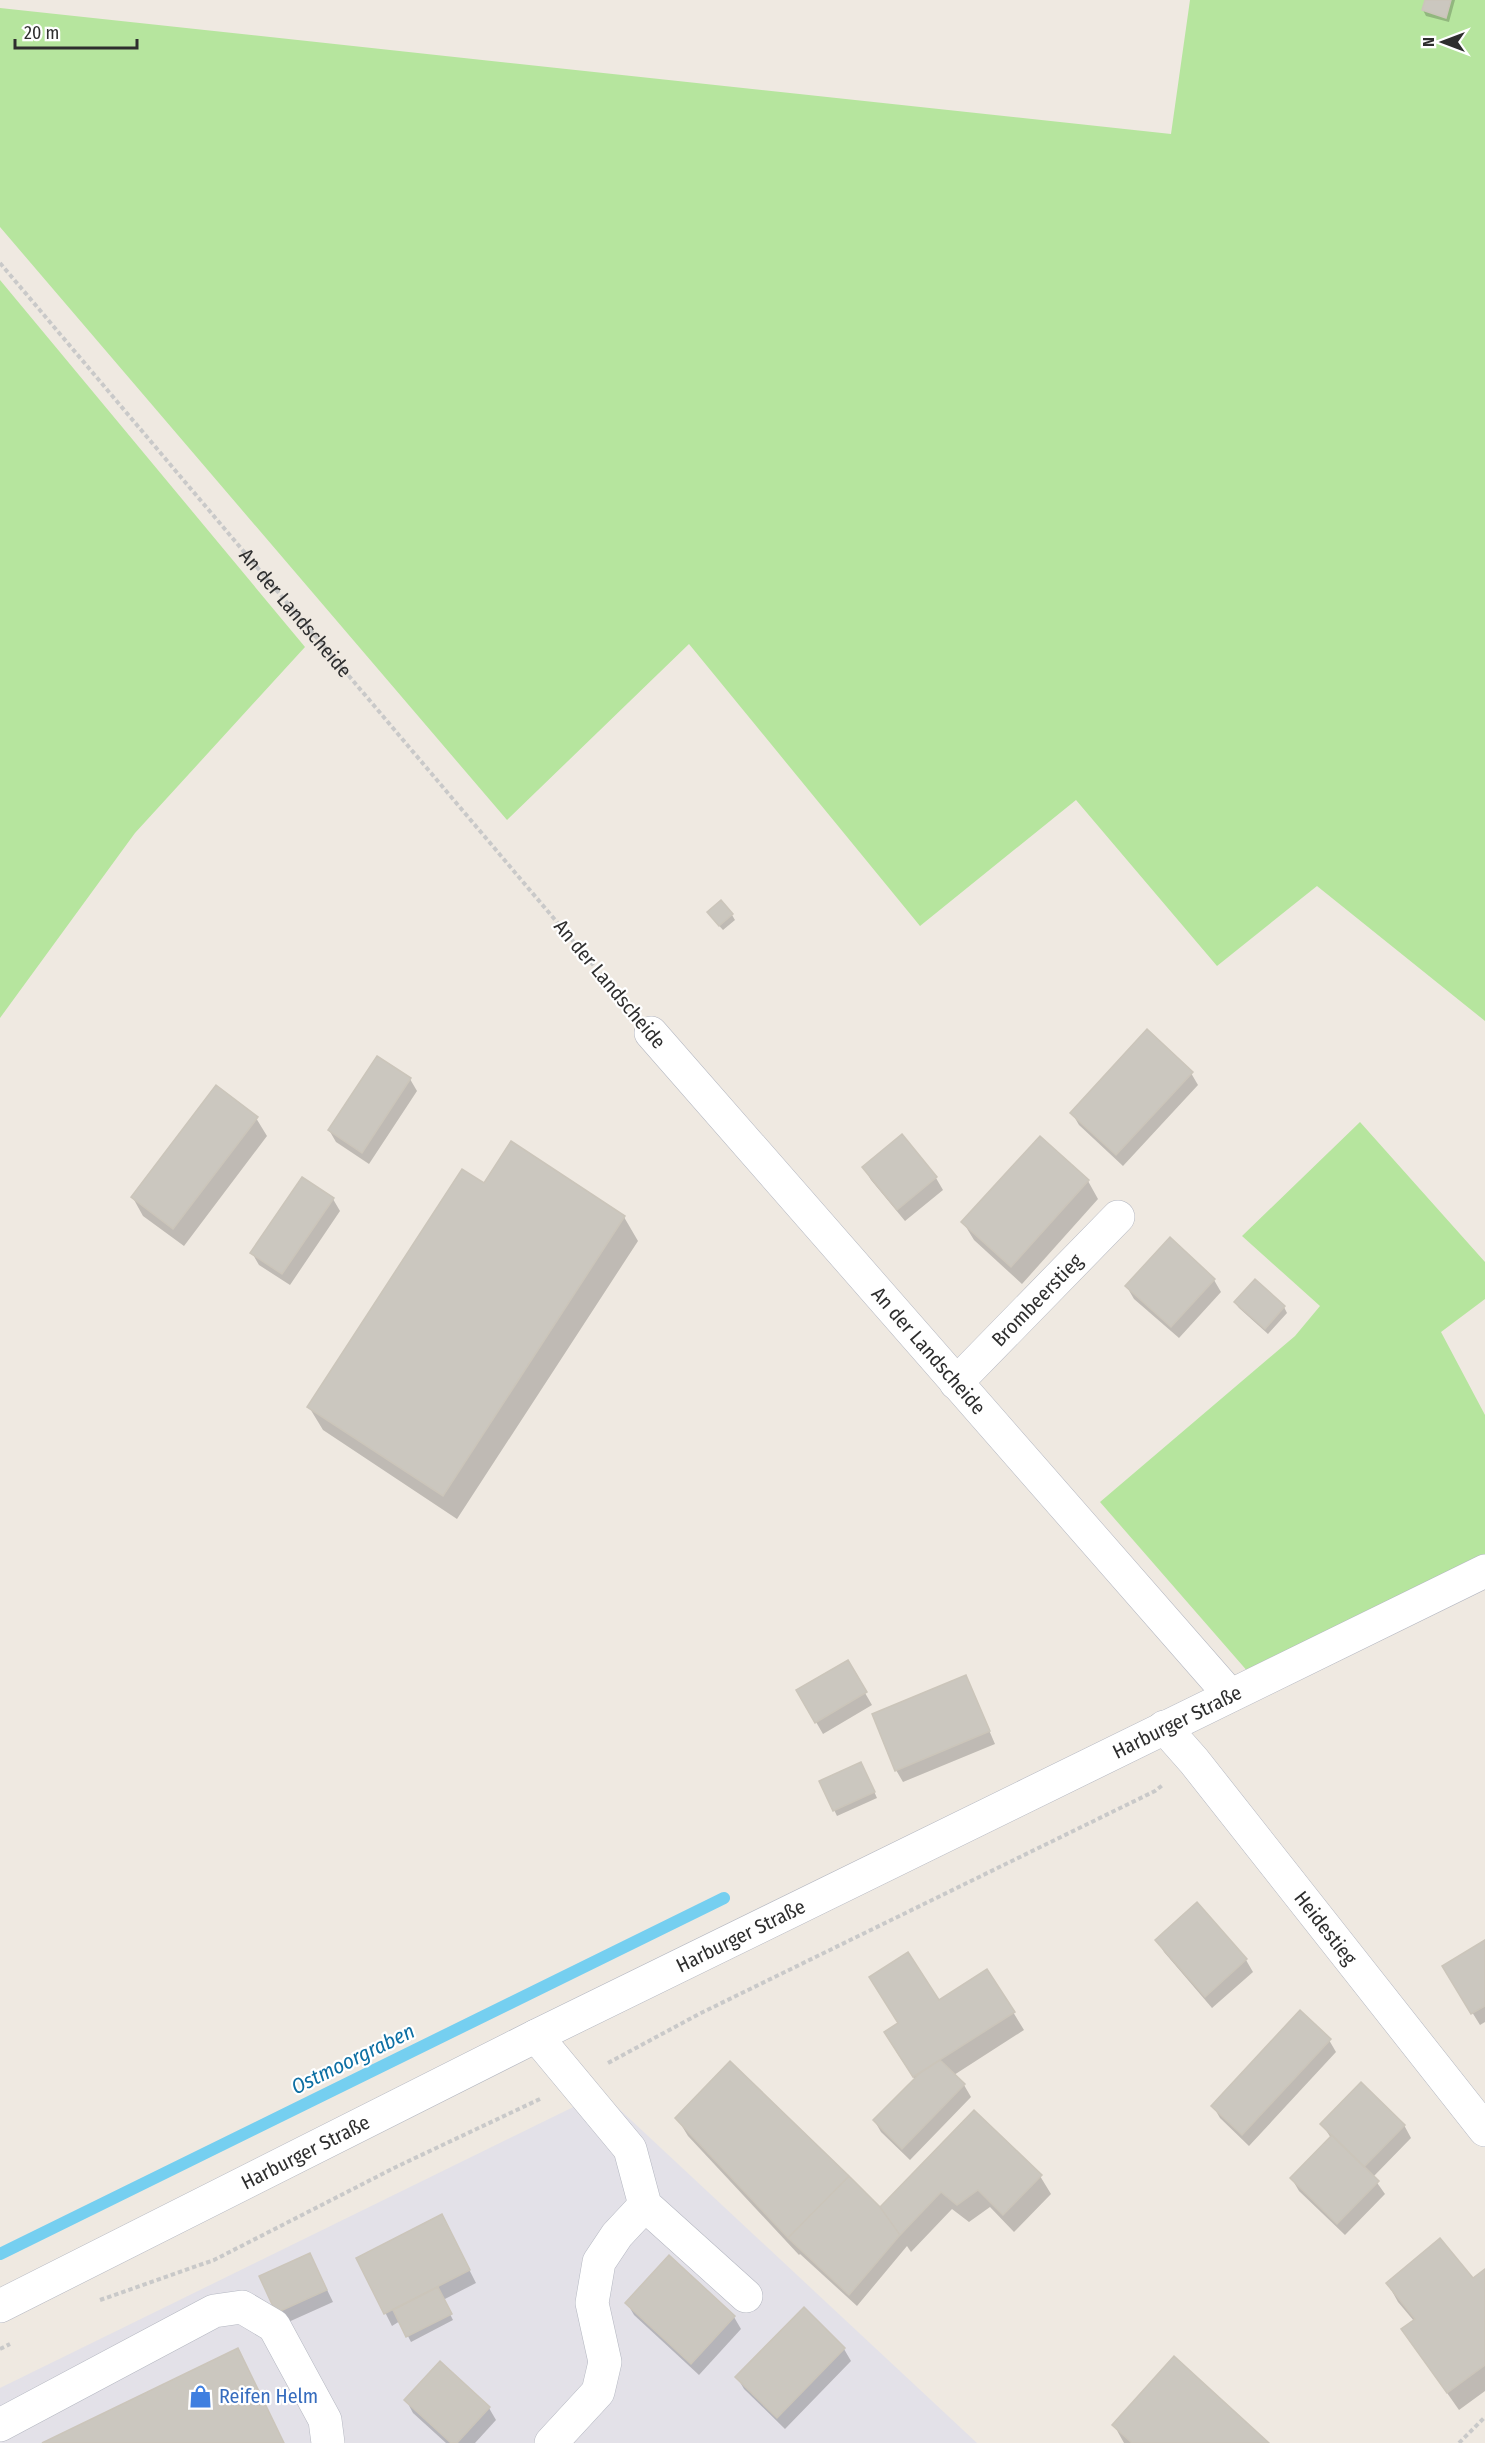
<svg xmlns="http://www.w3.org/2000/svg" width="1485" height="2443" font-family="'Fira Sans Condensed',sans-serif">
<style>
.industrial{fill:#e3e1e8}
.green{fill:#b6e59e}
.shadow{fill:#0003}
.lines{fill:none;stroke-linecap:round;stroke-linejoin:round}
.stream{stroke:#75cff0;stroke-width:12}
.building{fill:#cbc7bf;stroke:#cbc5ba;stroke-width:1.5}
.minor-casing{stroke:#b4b7c1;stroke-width:34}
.path{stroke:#c9c9c9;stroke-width:4;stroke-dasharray:4.5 3;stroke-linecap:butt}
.minor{stroke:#fff;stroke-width:33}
.labels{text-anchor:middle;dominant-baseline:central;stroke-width:4.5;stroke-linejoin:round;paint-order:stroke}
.street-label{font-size:20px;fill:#2e2e2e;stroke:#fff}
.shop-label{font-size:20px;fill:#366cbe;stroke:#fff;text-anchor:start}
.water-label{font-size:21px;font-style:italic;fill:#0d6fa3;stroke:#fff}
</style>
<rect width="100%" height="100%" fill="#efe9e1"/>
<path class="industrial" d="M602,2093L977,2443H0V2388Z"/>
<path class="green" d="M1190,0H1485V1021L1317,886L1217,966L1076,800L920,926L689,644L507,820L0,227V8L1171,134Z
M0,280L305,647L135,833L0,1018Z
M1360,1122L1485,1262V1299L1441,1332L1485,1415V1554L1249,1673L1100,1502L1295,1336L1320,1306L1242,1236Z"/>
<path class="shadow" d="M1426,0H1455L1449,22L1426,16L1423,10Z
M732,915L735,920L723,930L712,918Z
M1191,1073L1198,1085L1123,1166L1079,1125L1072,1113Z
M410,1079L417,1091L369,1164L336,1142L329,1130Z
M256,1118L267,1136L184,1246L143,1216L133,1198Z
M901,1136L936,1178L943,1190L905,1221L871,1180L864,1168Z
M302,1179L333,1199L340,1211L290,1285L259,1265L252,1253Z
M1088,1181L1098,1199L1022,1284L974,1240L963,1222Z
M484,1185L624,1217L638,1241L457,1519L323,1430L309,1407Z
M1214,1280L1221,1292L1179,1338L1134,1299L1127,1287Z
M1235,1303L1284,1307L1287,1313L1268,1334L1239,1308Z
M847,1662L872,1705L823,1734L798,1691Z
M966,1677L995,1744L903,1782L896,1770Z
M864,1769L877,1798L837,1816L821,1782Z
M1197,1904L1246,1960L1253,1972L1212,2008L1164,1952L1157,1940Z
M1485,1942V2022L1480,2025L1444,1967Z
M938,2002L1013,2012L1024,2030L954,2075L964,2085L971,2097L910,2160L881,2132L874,2120L915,2080L896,2051Z
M1329,2040L1336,2052L1249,2146L1220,2118L1213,2106Z
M974,2113L1040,2176L1051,2194L1014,2232L990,2207L969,2222L952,2209L911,2252L907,2246L857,2306L800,2254L799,2255L688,2136L677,2118L880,2209Z
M1322,2124L1404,2125L1411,2138L1373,2177L1385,2194L1345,2235L1299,2191L1292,2179L1331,2138Z
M448,2228L476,2283L443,2300L453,2320L411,2342L400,2321L392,2326L358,2259Z
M669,2257L734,2317L741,2329L699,2375L634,2315L627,2303Z
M316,2267L333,2302L284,2324L277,2312Z
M1485,2271V2391L1459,2410L1403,2330L1414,2321L1398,2302L1388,2284L1473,2280Z
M804,2310L844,2349L851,2361L785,2429L744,2389L737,2377Z
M237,2350L284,2443H46Z
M406,2400L489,2408L496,2420L475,2443H446L413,2413Z
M1114,2425L1267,2443H1124Z"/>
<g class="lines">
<path class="stream" d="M0,2254L724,1898"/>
</g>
<path class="building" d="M1425,0H1451L1446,18L1422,10Z
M721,900L733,914L719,926L707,912Z
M1147,1029L1193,1072L1116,1155L1070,1113Z
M377,1056L411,1078L362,1153L328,1130Z
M216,1085L258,1117L173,1229L131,1197Z
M902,1134L937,1177L897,1210L862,1167Z
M1040,1136L1089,1180L1011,1267L961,1222Z
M511,1141L625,1216L443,1496L307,1407L462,1169L484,1183Z
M302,1177L334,1198L282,1274L250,1253Z
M1170,1237L1215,1279L1171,1327L1125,1286Z
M1255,1279L1285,1306L1265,1329L1234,1302Z
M848,1660L867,1692L815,1723L796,1690Z
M966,1675L990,1731L895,1771L872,1714Z
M861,1762L875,1792L833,1811L819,1781Z
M1197,1902L1247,1959L1205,1997L1155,1940Z
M1485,1940V2006L1471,2014L1442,1966Z
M908,1952L939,2000L987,1969L1015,2012L913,2077L884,2032L898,2023L869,1977Z
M1300,2010L1331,2039L1242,2135L1211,2106Z
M940,2060L965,2084L902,2149L873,2120L920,2073Z
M730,2061L849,2176L788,2238L675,2118Z
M1361,2082L1405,2125L1364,2167L1320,2124Z
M974,2110L1042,2175L1003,2215L978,2190L957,2205L941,2192L900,2235L880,2207Z
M1332,2135L1379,2181L1337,2224L1290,2178Z
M849,2176L880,2207L900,2235L849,2295L788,2238Z
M442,2214L470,2270L384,2314L356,2258Z
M1440,2238L1473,2278L1485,2269V2365L1447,2393L1401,2329L1415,2319L1386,2283Z
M310,2253L327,2290L276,2313L259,2276Z
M669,2255L735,2316L691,2364L625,2303Z
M438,2287L452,2314L406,2337L393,2310Z
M804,2307L845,2348L777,2418L735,2377Z
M238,2348L284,2443H42Z
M1174,2356L1269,2443H1132L1112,2425Z
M440,2361L490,2407L457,2443H451L404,2400Z"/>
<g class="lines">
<defs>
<g id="minor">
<path id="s2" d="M651,1033L1230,1695"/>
<path id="s3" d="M956,1383L1118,1217"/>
<path id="s4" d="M1164,1727L1194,1761L1485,2130"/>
<path d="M536,2036L630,2149L645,2205L746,2296"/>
<path id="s5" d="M0,2306L536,2036L1485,1571"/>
<path d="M0,2425L214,2311L242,2307L274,2326L325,2420L328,2443"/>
<path d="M551,2443L598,2392L605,2362L592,2303L599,2262L617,2235L645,2205"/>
</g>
</defs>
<use href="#minor" class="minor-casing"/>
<g class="path">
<path id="s1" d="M0,263L627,1005"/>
<path d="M608,2063L699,2014L1155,1791L1164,1784"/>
<path d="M100,2300L214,2260L396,2167L540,2099"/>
<path d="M0,2349L10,2344"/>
<path d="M1459,2443L1485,2417"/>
</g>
<use href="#minor" class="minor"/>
</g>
<defs>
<symbol id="shop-bare" viewBox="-9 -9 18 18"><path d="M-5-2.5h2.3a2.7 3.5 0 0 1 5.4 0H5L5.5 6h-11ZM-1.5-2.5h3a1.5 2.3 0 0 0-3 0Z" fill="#3f7fe0" stroke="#fff" stroke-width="2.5" paint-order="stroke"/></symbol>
</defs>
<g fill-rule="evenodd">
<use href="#shop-bare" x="184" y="2380" width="33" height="33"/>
</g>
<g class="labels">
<g class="street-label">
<text stroke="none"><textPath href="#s1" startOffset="458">An der Landscheide</textPath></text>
<text transform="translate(610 984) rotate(50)">An der Landscheide</text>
<text stroke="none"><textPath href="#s3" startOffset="116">Brombeerstieg</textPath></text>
<text stroke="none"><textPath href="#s2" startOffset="422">An der Landscheide</textPath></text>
<text stroke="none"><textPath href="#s5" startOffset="1314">Harburger Straße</textPath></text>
<text stroke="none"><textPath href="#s4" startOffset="258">Heidestieg</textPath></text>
<text stroke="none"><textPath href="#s5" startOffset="828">Harburger Straße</textPath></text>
<text stroke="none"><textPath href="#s5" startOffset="342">Harburger Straße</textPath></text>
</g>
<g class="shop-label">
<text x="219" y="2396">Reifen Helm</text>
</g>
<g class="water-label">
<text transform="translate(353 2059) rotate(-26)">Ostmoorgraben</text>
</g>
</g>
<g transform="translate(1443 42) rotate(270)" stroke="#ffffff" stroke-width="4.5" paint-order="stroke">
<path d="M0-4.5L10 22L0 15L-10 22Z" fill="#2e2e2e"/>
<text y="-9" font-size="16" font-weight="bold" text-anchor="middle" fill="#2e2e2e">N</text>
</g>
<path d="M15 39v9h122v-9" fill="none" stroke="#2e2e2e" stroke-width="3"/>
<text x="24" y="39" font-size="18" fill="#2e2e2e" stroke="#ffffff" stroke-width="4.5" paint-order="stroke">20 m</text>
</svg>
